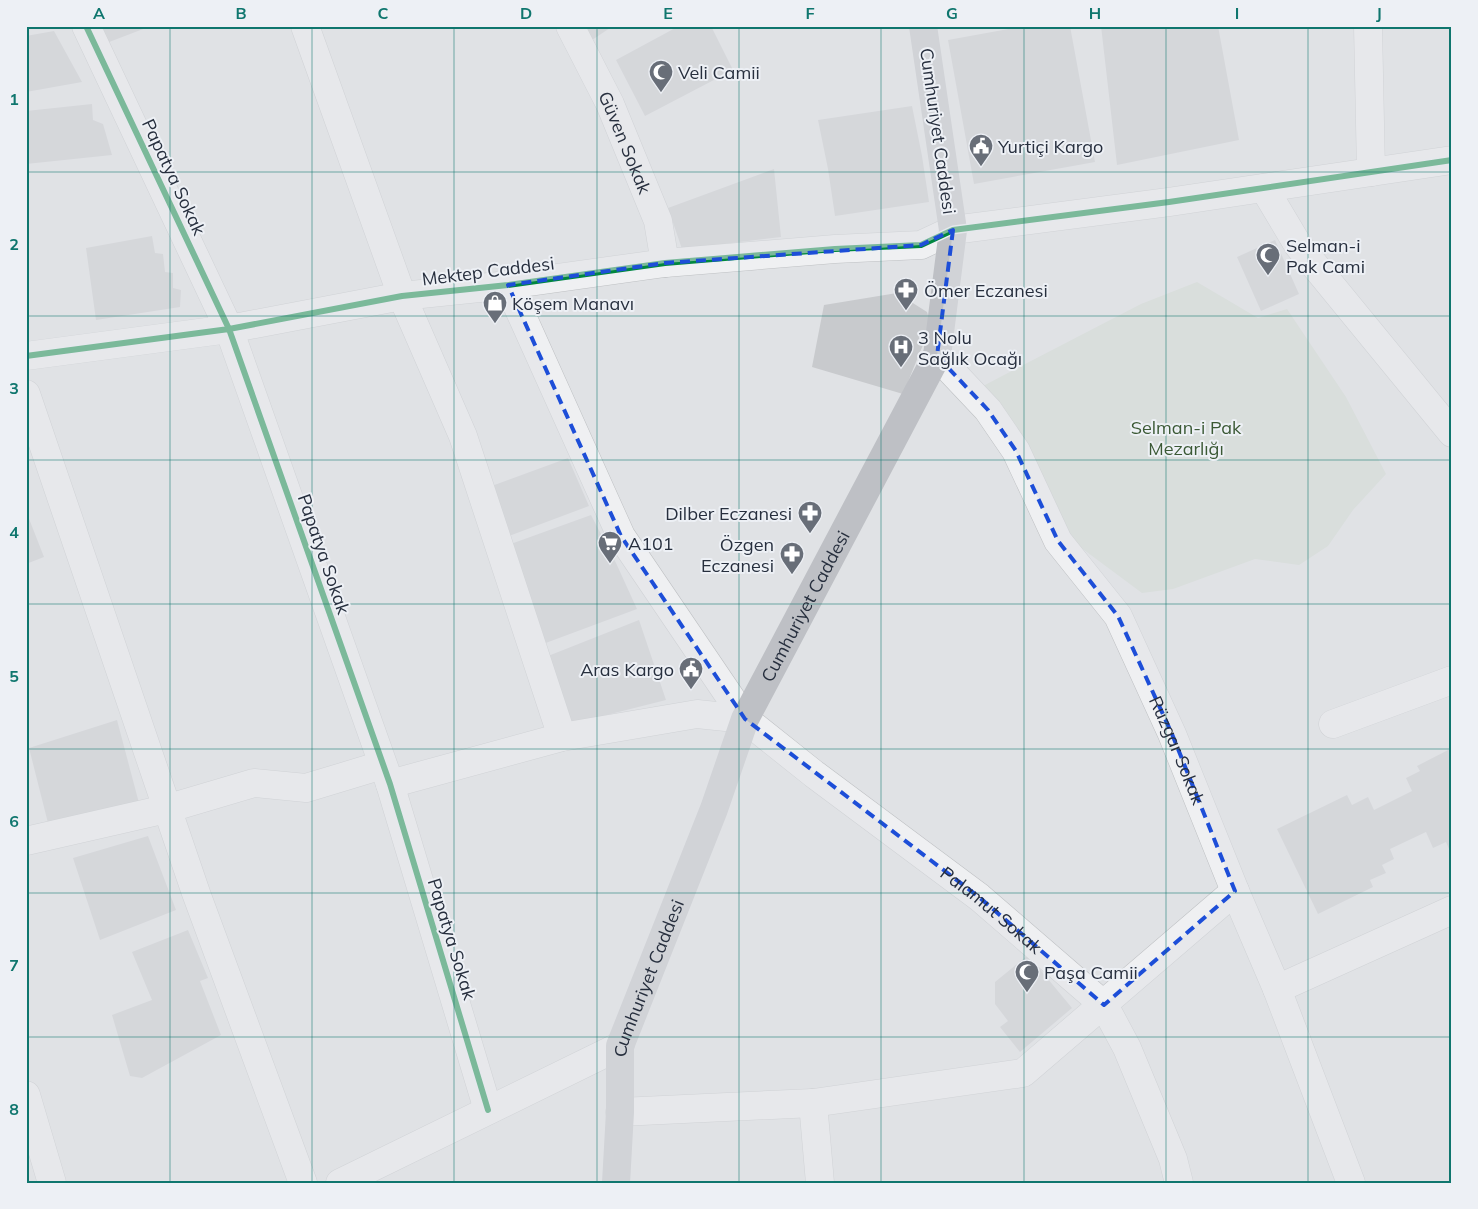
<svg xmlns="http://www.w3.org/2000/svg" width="1478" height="1209" font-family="Mulish,sans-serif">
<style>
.green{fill:#d0d9d0}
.building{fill:#c8cacd}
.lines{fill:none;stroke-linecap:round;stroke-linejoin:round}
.minor-casing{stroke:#bec0c3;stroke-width:29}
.tertiary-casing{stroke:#bec0c3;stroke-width:29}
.minor{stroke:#eff0f2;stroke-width:28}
.tertiary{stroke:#eff0f2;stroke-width:28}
.secondary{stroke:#bec0c5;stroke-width:28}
.cycleway-casing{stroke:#edf0f5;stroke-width:9}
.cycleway{stroke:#00873e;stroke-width:6}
.marked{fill:none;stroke:#1d4ed8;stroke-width:4;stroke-dasharray:10 6;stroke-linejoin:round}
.grid{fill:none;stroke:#0f766e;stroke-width:1;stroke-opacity:0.55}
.labels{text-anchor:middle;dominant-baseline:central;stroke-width:4;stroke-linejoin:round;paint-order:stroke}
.poi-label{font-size:18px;fill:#272f3e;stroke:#edf0f5;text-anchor:start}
.street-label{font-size:18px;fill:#272f3e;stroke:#edf0f5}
.park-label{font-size:18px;fill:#3b5935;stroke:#edf0f5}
.neatline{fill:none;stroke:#0f766e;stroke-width:2}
.grid-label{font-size:16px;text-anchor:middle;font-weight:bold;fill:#0f766e}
</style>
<rect width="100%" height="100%" fill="#e0e2e5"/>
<path class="green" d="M1197,282L1258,318L1287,309L1346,397L1386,474L1353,510L1328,546L1299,565L1255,559L1173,589L1142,593L1072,541L983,386L1141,304Z"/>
<path class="building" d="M96,26H151L104,44Z
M581,26H613L589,42Z
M679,26H711L733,70L645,116L616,60Z
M1025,26H1070L1095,162L974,184L948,40Z
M1101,26H1218L1239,140L1117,165Z
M54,31L82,82L26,92V36Z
M92,104L93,120L103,124L112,155L26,164V111Z
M912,106L922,156L929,202L835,216L828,169L818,120Z
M774,169L781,237L682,249L668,208Z
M152,236L155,253L163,254L165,272L173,273V288L181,290L180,307L96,320L86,248Z
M1275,240L1299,294L1261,311L1237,257Z
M897,293L927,312L931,325L903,394L812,367L824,305Z
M568,458L589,506L509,536L489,487Z
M26,511L44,557L26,564Z
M591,515L616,563L637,609L543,644L508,545Z
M639,620L666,700L567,725L548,656Z
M117,720L139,803L49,827L29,748Z
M1452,748V847L1449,849L1446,842L1433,848L1426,832L1390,849L1394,859L1382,865L1386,873L1370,880L1373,887L1318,914L1277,829L1347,795L1352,805L1368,797L1374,810L1412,791L1406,778L1420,771L1417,766Z
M148,836L176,910L100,940L73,858Z
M188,930L208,978L200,981L221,1035L142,1078L130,1076L112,1015L152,1000L132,952Z
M1028,955L1072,1008L1020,1052L1000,1027L1008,1021L995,1004V982Z"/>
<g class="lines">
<defs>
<g id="minor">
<path d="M86,26L229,329L390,784L488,1110"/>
<path d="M305,26L402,296L463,436L562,737"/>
<path id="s1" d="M570,26L610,104L658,221L665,263"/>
<path d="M1368,26L1371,172"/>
<path d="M1264,188L1298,245L1452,433"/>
<path d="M953,230L1169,202L1452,160"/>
<path id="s2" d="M508,285L621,536L745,719L814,774L979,897L1104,1005L1127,1048L1173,1159L1179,1183"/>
<path id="s3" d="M937,356L988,410L1016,451L1058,541L1118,616L1172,734L1235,891L1277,989L1351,1183"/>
<path d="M26,394L196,893L303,1183"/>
<path d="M1333,724L1452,680"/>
<path d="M390,784L562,737L697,714L745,719"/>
<path d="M26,841L166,809L254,783L306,788L382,765"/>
<path d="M1277,989L1452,910"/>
<path d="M26,1095L52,1183"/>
<path d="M813,1103L820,1183"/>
<path d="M620,1112L813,1103L1023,1073L1235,891"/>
</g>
<path id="tertiary" d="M26,356L229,329L402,296L508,285L665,263L835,249L921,245L953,230
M340,1183L620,1046"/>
</defs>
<use href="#minor" class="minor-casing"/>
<use href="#tertiary" class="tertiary-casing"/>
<use href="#minor" class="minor"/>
<use href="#tertiary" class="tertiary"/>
<path class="secondary" id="s4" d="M616,1183L620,1112V1046L714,809L745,719L937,356L953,230L923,26"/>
<defs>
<path id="cycleway" d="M86,26L229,329L390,784L488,1110
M26,356L229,329L402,296L508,285L665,263L835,249L921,245L953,230L1169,202L1452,160"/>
</defs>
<use href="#cycleway" class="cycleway-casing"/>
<use href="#cycleway" class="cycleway"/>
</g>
<path d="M0 0H1478V1209H0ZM953,230L937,356L988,410L1016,451L1058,541L1118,616L1172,734L1235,891L1104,1005L979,897L745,719L621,536L508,285L665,263L921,245Z" fill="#e0e2e5" fill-opacity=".55" fill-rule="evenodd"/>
<path class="marked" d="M953,230L937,356L988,410L1016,451L1058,541L1118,616L1172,734L1235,891L1104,1005L979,897L745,719L621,536L508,285L665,263L921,245Z"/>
<path class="grid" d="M170,26V1183M312,26V1183M454,26V1183M597,26V1183M739,26V1183M881,26V1183M1024,26V1183M1166,26V1183M1308,26V1183M26,172H1452M26,316H1452M26,460H1452M26,604H1452M26,749H1452M26,893H1452M26,1037H1452"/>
<defs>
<symbol id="mosque-pin" viewBox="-11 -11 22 30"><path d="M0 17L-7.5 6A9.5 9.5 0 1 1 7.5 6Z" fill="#686e78" stroke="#edf0f5"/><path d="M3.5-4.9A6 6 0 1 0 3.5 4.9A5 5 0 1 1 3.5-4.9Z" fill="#fff"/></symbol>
<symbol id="civic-pin" viewBox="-11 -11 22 30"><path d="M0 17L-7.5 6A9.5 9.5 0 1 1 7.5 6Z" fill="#686e78" stroke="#edf0f5"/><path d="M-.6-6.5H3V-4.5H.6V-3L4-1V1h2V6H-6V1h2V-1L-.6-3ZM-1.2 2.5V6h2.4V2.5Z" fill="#fff"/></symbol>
<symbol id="pharmacy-pin" viewBox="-11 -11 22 30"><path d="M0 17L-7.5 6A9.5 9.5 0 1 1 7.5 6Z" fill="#686e78" stroke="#edf0f5"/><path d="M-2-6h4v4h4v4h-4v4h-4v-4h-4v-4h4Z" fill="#fff"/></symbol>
<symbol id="shop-pin" viewBox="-11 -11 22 30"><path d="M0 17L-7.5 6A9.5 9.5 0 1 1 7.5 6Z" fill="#686e78" stroke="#edf0f5"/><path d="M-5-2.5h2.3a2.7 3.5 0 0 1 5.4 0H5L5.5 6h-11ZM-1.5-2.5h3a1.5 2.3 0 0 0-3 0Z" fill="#fff"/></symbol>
<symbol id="hospital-pin" viewBox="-11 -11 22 30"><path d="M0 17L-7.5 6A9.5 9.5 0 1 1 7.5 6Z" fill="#686e78" stroke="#edf0f5"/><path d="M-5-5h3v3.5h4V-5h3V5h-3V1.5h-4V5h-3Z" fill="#fff"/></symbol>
<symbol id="supermarket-pin" viewBox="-11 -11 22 30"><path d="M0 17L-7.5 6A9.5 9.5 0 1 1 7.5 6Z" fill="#686e78" stroke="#edf0f5"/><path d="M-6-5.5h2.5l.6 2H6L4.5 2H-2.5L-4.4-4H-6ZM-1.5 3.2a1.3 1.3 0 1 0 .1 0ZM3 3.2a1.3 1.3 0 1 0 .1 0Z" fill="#fff"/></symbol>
</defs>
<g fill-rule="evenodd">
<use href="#mosque-pin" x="647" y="58" width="28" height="38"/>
<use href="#civic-pin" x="967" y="132" width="28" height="38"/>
<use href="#mosque-pin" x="1254" y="241" width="28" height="38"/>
<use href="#pharmacy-pin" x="892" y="276" width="28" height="38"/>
<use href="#shop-pin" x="481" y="289" width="28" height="38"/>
<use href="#hospital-pin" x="887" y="333" width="28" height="38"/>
<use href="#pharmacy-pin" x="796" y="499" width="28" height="38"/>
<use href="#supermarket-pin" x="596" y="529" width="28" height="38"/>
<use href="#pharmacy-pin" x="778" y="540" width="28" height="38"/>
<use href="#civic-pin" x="677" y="655" width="28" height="38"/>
<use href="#mosque-pin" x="1013" y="958" width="28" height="38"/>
</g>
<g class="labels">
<g class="poi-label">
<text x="678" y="72">Veli Camii</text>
<text x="998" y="146">Yurtiçi Kargo</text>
<text x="1286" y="245">Selman-i<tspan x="1286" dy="21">Pak Cami</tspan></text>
<text x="924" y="290">Ömer Eczanesi</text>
<text x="512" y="303">Köşem Manavı</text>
<text x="918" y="337">3 Nolu<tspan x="918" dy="21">Sağlık Ocağı</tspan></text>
<text x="792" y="513" text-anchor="end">Dilber Eczanesi</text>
<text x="628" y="543">A101</text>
<text x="774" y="544" text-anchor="end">Özgen<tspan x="774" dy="21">Eczanesi</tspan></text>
<text x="674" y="669" text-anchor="end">Aras Kargo</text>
<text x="1044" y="972">Paşa Camii</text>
</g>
<g class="street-label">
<text transform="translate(938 131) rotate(82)">Cumhuriyet Caddesi</text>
<text stroke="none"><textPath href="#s1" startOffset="129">Güven Sokak</textPath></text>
<text transform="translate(174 177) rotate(65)">Papatya Sokak</text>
<text transform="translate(488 271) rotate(-7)">Mektep Caddesi</text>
<text transform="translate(324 554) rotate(71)">Papatya Sokak</text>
<text stroke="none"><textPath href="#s4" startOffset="615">Cumhuriyet Caddesi</textPath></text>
<text stroke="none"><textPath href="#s3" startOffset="466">Rüzgar Sokak</textPath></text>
<text stroke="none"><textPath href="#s2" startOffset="808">Palamut Sokak</textPath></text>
<text transform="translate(452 939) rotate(73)">Papatya Sokak</text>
<text stroke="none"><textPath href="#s4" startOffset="210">Cumhuriyet Caddesi</textPath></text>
</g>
<g class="park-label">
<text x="1186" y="427">Selman-i Pak<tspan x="1186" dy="21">Mezarlığı</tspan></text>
</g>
</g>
<rect width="1478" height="1209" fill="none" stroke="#edf0f5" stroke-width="55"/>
<rect x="28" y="28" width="1422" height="1154" class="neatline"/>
<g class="grid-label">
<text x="99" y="19">A</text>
<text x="241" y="19">B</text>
<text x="383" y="19">C</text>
<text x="526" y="19">D</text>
<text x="668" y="19">E</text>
<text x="810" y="19">F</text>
<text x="952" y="19">G</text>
<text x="1095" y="19">H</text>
<text x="1237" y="19">I</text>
<text x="1379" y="19">J</text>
<text x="14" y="105">1</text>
<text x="14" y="250">2</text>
<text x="14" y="394">3</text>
<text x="14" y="538">4</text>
<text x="14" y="682">5</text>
<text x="14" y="827">6</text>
<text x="14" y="971">7</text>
<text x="14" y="1115">8</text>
</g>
</svg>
